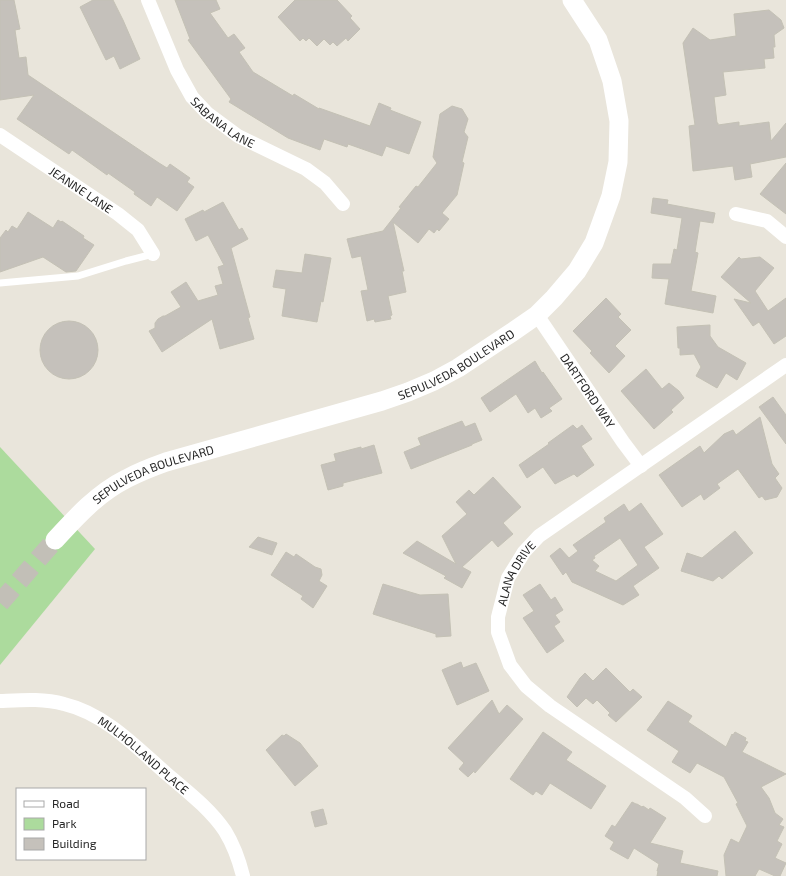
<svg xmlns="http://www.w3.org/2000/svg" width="786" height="876" font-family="'Exo 2',sans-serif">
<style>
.green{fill:#acdb9d}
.building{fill:#c5c1bb;stroke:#c4c1b5;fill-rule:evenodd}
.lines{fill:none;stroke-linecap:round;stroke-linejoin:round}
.secondary-tunnel{stroke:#c2bfb7;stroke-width:19;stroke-dasharray:19 10;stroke-linecap:butt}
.lane{stroke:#fff;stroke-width:7}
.street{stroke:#fff;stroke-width:14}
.secondary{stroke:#fff;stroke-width:19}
.labels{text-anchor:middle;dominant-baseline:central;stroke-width:4;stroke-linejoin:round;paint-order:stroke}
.street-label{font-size:12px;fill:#282828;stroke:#fff}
</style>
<rect width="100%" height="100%" fill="#e9e5db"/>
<path class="green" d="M0,447L95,549L0,665Z"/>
<path class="building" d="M0,0H14L20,29L15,30L19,58L26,57L28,75L159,163L167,168L170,164L190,178L187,182L194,187L177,211L157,197L151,206L134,194L135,192L108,173L107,175L72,150L69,154L17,119L34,95L0,100Z
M93,0H113L123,20L140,59L120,69L114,56L106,60L80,7Z
M175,0H216L220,9L210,13L228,38L234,34L245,48L239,52L253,72L293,96L294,94L319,109V108L370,126L379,103L391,108L390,110L421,122L409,154L386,146L382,156L348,144L347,147L324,139L320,150L288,138L229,102L231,99L188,40L190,39Z
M295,0H337L352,16L350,18L360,29L348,41L346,38L337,46L333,42L330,45L324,39L317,46L309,38L306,41L303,38L300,41L278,17Z
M769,10L781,20L784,28L774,35L775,47H773L774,58L764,59L765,68L723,72L726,95L714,97L717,123H718V125L739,122V126L769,122L771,141L786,123V157L750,164L752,177L735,180L733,166L693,171L689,126L695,125L683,43L693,28L710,40L736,36L734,14Z
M452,106L462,109L468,119L464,132L468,137L462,162L464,163L457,195L442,213L449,219L439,231L437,229L434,233L429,229L418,243L393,222L404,271H402L406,292L388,296L392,315L390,316L391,319L375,322L374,319L367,321L361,291L368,290L361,256L352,258L347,239L383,231L401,208L399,207L416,186L418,187L437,163L433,157L440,114Z
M786,163V214L760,194Z
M653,198L668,200L667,204L715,213L713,223L700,221L695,252L698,253L691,291L716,296L713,313L665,304L669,279L652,278L653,264H671L674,249L677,250L682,218L651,213Z
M223,202L239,230L242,228L248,239L231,248L250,317L248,318L254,339L220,349L212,319L162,352L149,331L155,328V323L158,319L163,316H165L181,307L171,292L186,282L198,301L218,295L215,286L223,284L218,267L224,265L208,235L196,241L185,219L203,210L204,212Z
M28,212L53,228L58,220L61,222L62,221L84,236L83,238L94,245L76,271L66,272L43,257L0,272V238L6,230L8,232L12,226L17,229Z
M305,254L331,258L323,302L321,301L317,322L282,316L286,289L273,287L276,270L302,273Z
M739,257L741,259L760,257L774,268L755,291L768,311L786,298V336L774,344L759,322L753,326L734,299L751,303L721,277Z
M606,298L621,314L618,317L631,330L615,346L625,356L609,373L590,353L592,351L573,331Z
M40 350a29 29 0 1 1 58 0a29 29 0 1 1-58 0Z
M710,325V336L718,347L746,363L737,380L726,373L717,388L696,376L701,367L694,354L680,355V348H678L677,327Z
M535,361L542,373L543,372L562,399L549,408L552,411L541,418L535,408L528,413L516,394L490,412L481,398Z
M646,369L662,389L669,383L679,391L684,398L671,410L673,412L654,429L621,391Z
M773,397L786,415V444L759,407Z
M760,417L772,464L779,474L775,478L782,488L777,497L765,500L762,496L759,498L738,469L717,484L720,488L704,500L701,494L682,507L659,475L700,446L704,453L724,434L733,430L736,435Z
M462,421L465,427L475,423L482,440L472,444V445L411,469L404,452L421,445L418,438Z
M573,425L577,429L582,425L592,439L581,446L594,465L577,477L574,474L555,484L543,467L527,478L519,465L549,444L548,443Z
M374,445L382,473L343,483V486L328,490L321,465L336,461L334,454L361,447V449Z
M493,477L521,507L503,523L513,534L498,547L492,540L462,567L471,572L462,588L444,578L446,576L403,553L417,541L456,564L442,536L467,514L456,502L469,490L474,495Z
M641,503L663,534L644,547L659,568L633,586L639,595L623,605L572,582L566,572L563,575L550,556L560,548L569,558L578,551L573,545L606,522L604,518L624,504L629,512ZM620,538L638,565L616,581L595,571L599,566L592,560L595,558L594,556Z
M735,531L753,553L722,579L719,576L713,581L681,571L687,553L702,558Z
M258,537L277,543L272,555L249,547Z
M286,552L294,557L296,554L315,567L321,569L322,575L319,581L327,586L313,608L301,599L303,596L271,575Z
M383,584L420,595L448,594L451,636L436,637V634L373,614Z
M540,584L551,600L555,597L563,610L555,615L560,622L554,626L564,641L547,653L523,618L534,611L523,595Z
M461,662L463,668L476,663L489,691L457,705L442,670Z
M606,668L630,692L633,689L642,697L616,722L608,715L610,713L597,700L593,704L586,698L577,707L567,697L580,678L585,673L593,681Z
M492,700L499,714L507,705L523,719L475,773L474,771L468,777L459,769L464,763L448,748Z
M668,701L692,716L688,722L726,747L732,734L733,735L735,732L746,738L745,741L748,742L742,752L786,774L761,787L769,798L775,813L783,819L779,825L784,827L777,841L782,844L775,858L786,863L780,876H775L759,869L755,876H726L724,855L731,839L739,843L747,826L736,804L738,803L724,777L697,763L690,773L672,762L679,751L647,730Z
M543,732L572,752L566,760L606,786L591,809L550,783L542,795L536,791L533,795L510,779Z
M286,734L300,743L318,766L295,786L266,750L282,735L284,736Z
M632,802L636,804H637L642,807L643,806L649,810L650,808L666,818L650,843L683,851L680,863L718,871L717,876H657L658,871H657L659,864L634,848L628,859L610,849L614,842L605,836L612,825L615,827Z
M323,809L327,824L315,827L311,812Z"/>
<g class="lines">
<path class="secondary-tunnel" d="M0,603L55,540"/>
<path class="lane" d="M0,283L78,276L126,261L153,254"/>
<g class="street">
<path id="s1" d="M148,0L177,70L192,97L207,113L238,136L306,169L325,183L343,204"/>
<path id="s2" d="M0,135L118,214L138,230L153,254"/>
<path d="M736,214L767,221L786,237"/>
<path id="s3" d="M537,315L623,442L641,466"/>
<path id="s4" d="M0,701C21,700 43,698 64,704C106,714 137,748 168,775C188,792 210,809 225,831C233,844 239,860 243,876"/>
<path id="s5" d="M705,816L685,798L550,706L526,686L510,665L498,632V617L508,578L524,552L539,536L786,365"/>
</g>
<path class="secondary" id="s6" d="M55,540C76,517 98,493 126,479C139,472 152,467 166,462L382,401L408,392L434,381L458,368L511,333L537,315L554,298L577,271L594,243L611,196L618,162L619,121L612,81L598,40L572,0"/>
</g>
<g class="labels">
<g class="street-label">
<text stroke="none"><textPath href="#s1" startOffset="147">SABANA LANE</textPath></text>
<text stroke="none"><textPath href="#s2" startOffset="98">JEANNE LANE</textPath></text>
<text stroke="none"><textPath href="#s6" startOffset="445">SEPULVEDA BOULEVARD</textPath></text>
<text stroke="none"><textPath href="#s3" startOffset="91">DARTFORD WAY</textPath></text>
<text stroke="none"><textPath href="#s6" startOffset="121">SEPULVEDA BOULEVARD</textPath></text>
<text stroke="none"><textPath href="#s5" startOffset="346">ALANA DRIVE</textPath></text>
<text stroke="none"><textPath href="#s4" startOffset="160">MULHOLLAND PLACE</textPath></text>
</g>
</g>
<rect x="16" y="788" width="130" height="72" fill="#ffffff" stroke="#a9a9a9"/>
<rect x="24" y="801" width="20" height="6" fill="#ffffff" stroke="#a9a9a9"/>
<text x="52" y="808" font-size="12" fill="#282828">Road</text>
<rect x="24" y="818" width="20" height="12" fill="#acdb9d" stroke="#a9a9a9"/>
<text x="52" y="828" font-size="12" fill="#282828">Park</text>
<rect x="24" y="838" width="20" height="12" fill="#c5c1bb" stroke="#a9a9a9"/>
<text x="52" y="848" font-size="12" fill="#282828">Building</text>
</svg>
